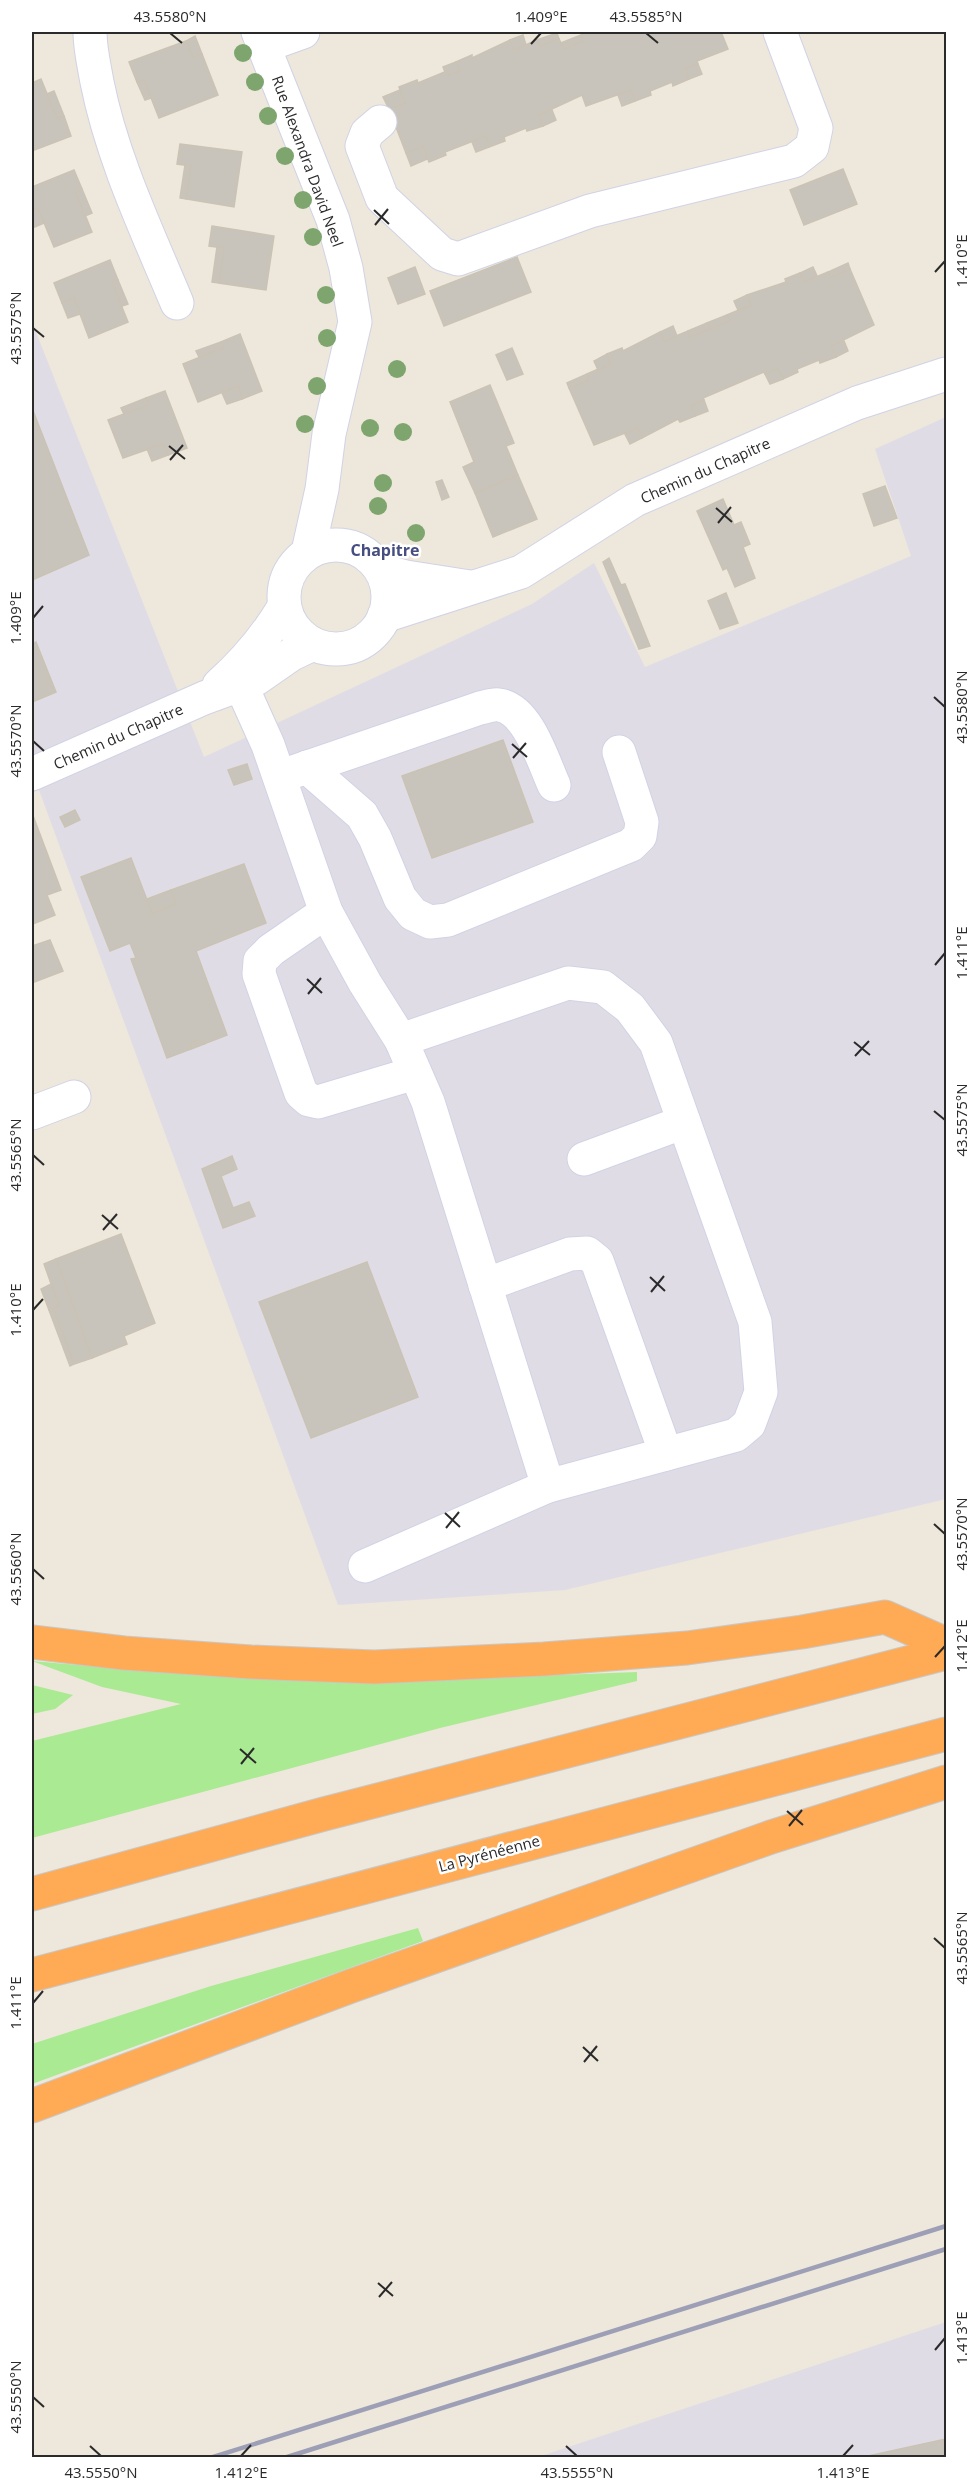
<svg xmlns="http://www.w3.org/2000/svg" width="978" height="2489" font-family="'Open Sans',sans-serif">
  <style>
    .industrial { fill: #e0dce6 }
    .green { fill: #aaea92 }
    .building { fill: #c9c4bb; stroke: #cac3b4; stroke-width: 1.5 }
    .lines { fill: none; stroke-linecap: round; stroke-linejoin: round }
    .minor-casing { stroke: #d0d3e5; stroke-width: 35 }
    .highway-casing { stroke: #c8c8c8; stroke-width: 35 }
    .minor { stroke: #fff; stroke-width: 33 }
    .highway { stroke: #fa5; stroke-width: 33 }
    .rail { stroke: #9d9fb7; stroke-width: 4.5 }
    .tree { fill: #7da56d }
    .ticks { fill: none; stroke: #2a2a2a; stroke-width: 2 }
    .labels { text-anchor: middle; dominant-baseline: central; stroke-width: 5; stroke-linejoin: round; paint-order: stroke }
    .street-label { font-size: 15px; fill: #2a2a2a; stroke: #fff }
    .neighbourhood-label { font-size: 16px; font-weight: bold; fill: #464d80; stroke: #fff }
    .neatline { fill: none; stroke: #2a2a2a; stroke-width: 2 }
    .ticks-label { font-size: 15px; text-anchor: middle; fill: #2a2a2a }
  </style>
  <rect width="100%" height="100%" fill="#eee7db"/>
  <g class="industrial">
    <polygon points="32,322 204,757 532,604 594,563 645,667 911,556 875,449 946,417 946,1499 565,1590 338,1605 39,790 32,793"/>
    <polygon points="946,2322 946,2457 538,2457"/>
  </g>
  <g class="green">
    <polygon points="32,1661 205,1676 385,1682 637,1672 637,1681 440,1728 32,1838 32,1741 181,1704 102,1687"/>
    <polygon points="32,1685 73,1695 55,1709 32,1714"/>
    <polygon points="418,1928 423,1941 32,2084 32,2044 211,1986"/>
  </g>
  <g class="building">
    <polygon points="590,32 721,32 728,49 697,61 698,64 685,69 689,79 673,86 672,82 650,91 651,95 635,101 631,90 586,106 582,95 539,115 543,126 527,131 526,128 504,137 505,141 489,147 486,136 445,152 446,155 429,162 423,147 406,153 389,109 405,103 399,87 417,80 418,83 447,71 449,75 460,71 456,62 472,55 472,58 510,40 514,50 537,40 540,46 559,39 564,49 583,41 581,35"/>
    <polygon points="557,33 559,39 540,46 537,40"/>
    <polygon points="523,35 526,45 514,50 510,40"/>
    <polygon points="581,35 583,41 564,49 561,43"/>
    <polygon points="195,36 202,54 193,57 186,41"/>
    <polygon points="186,41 193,57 202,54 218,95 159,118 144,80 137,82 129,62"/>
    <polygon points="456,62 460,71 449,75 447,71 445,72 443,67"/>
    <polygon points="698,64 702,74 689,79 685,69"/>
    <polygon points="41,79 57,118 64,116 71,136 32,151 32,83"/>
    <polygon points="144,80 151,98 145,100 137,82"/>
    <polygon points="400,90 405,103 389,109 383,97"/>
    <polygon points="631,90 635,101 622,106 618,95"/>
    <polygon points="54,91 64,116 57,118 47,94"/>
    <polygon points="552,110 556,120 543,126 539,115"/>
    <polygon points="486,136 489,147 476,152 472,142"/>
    <polygon points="180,144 242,152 234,207 186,199 191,166 177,164"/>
    <polygon points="423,147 427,159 411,166 406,153"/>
    <polygon points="185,165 191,166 186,199 180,198"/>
    <polygon points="843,169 857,204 804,225 790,190"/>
    <polygon points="74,170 82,189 76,192 92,232 54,247 38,208 32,210 32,187"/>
    <polygon points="82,189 92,213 85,216 76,192"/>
    <polygon points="38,208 44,223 32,228 32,210"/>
    <polygon points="212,226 274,236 266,290 219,283 224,248 209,246"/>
    <polygon points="217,247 224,248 219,283 212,282"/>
    <polygon points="517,257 531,292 444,326 430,291"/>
    <polygon points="110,260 118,280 112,282 128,322 89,338 74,298 62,303 54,283"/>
    <polygon points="848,263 850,269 831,278 828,272"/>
    <polygon points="415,267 425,294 398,304 388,278"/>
    <polygon points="813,267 817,276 804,282 800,273"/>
    <polygon points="850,269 874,325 831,346 836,357 820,363 819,360 797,369 798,372 783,379 778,369 765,374 764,372 703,398 704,400 691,406 695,416 680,422 678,419 642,438 638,428 594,445 569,388 589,380 587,374 610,364 607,354 622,348 623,351 660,332 664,341 688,331 690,337 730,321 727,315 751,305 747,295 786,282 785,279 800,273 804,282 828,272 831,278"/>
    <polygon points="118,280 128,304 122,306 112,282"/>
    <polygon points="747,295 751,305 738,310 734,301"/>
    <polygon points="74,298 80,314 68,318 62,303"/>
    <polygon points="727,315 730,321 710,329 707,323"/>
    <polygon points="707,323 710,329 690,337 688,331"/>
    <polygon points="673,326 677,336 664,341 660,332"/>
    <polygon points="240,334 262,391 242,399 238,386 198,402 183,364 223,348 221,342"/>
    <polygon points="844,341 848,351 836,357 831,346"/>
    <polygon points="221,342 223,348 199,357 196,351"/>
    <polygon points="512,348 523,374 507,380 496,355"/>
    <polygon points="607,354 610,364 598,370 594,361"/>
    <polygon points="778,369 783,379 770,384 765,374"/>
    <polygon points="587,374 589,380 569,388 567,383"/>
    <polygon points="490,385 514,443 506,446 518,475 475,493 463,467 474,462 450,402"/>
    <polygon points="238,386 242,399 227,404 222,393"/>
    <polygon points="165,391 187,448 168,455 163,444 123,458 108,420 148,405 146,398"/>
    <polygon points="146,398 148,405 124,414 121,408"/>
    <polygon points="704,400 708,411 695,416 691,406"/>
    <polygon points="32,408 89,555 32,580"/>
    <polygon points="638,428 642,438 630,444 625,434"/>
    <polygon points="163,444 168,455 152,461 147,449"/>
    <polygon points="518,475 537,519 493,537 475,493"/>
    <polygon points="442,480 449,497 442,500 436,482"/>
    <polygon points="885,486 897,518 874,526 863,494"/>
    <polygon points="723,499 734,525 741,522 750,544 743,547 755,578 735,587 727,568 723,570 697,511"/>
    <polygon points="609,558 621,585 625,584 650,646 639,649 603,562"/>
    <polygon points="726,593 738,623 720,629 708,601"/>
    <polygon points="36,642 56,692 32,702 32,644"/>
    <polygon points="503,740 533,822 432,858 402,776"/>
    <polygon points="247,764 252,779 234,785 228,770"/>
    <polygon points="75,810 80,820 65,827 60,817"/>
    <polygon points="32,813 61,890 47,895 55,915 33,924 32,918"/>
    <polygon points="131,858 152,913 176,904 171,890 244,864 266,923 196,951 227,1035 204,1044 198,1040 192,1042 191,1049 167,1058 131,959 136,958 130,943 110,951 81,877"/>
    <polygon points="171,890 176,904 152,913 147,899"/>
    <polygon points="50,940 63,971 32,983 32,946"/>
    <polygon points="198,1040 204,1044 191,1049 192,1042"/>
    <polygon points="232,1156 237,1169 221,1176 233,1208 249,1202 255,1216 223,1228 202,1169"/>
    <polygon points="121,1234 155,1323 124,1336 127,1344 92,1358 56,1259"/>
    <polygon points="56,1259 92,1358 74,1364 53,1308 59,1306 44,1264"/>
    <polygon points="367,1262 418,1397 311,1438 259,1302"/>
    <polygon points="51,1284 59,1306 49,1310 41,1289"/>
    <polygon points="53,1308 74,1364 70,1366 49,1310"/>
    <polygon points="946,2439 946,2458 859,2458"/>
  </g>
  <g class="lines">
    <defs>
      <g id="minor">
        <path d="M90,32c0,17 4,33 7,50 15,76 50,149 80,221"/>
        <polyline points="258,32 333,220 346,268 355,322 329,434 322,489 308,552"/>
        <polyline points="264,46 303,32"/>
        <polyline points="380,122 367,133 362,146 382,198 442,254 458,259 590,211 794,161 812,147 816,128 780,32"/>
        <circle cx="336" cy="597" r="52"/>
        <polyline points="382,571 406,577 470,587"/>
        <polyline points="384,616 521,572 635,500 857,403 946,374"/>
        <path d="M219,685c26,-23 47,-48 65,-78"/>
        <polyline points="241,685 268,745 326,912 365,983 401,1040 428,1102 548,1486 365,1566"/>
        <polyline points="307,767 362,815 375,838 400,898 413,914 430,922 448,920 631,845 640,836 642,822 619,752"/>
        <path d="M290,773l190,-65c5,-1 13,-4 19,-3 29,4 44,56 55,80"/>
        <polyline points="32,774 204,698 256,679 292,654 313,644"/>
        <polyline points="326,912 271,950 260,961 259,974 301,1093 309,1100 318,1102 415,1073"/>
        <polyline points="401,1040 568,983 603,987 630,1008 656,1043 755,1322 761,1392 749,1424 736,1435 548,1486"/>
        <polyline points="32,1113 74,1097"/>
        <polyline points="584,1159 684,1122"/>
        <polyline points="485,1285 570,1254 587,1253 597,1261 666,1454"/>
      </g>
      <g id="highway">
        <polyline points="32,1642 124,1653 251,1662 374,1667 544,1659 687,1648 802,1632 885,1617 946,1644"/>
        <polyline points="32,1894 324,1814 946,1653"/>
        <polyline points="32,1975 946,1734"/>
        <polyline points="32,2106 351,1986 771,1837 946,1782"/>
      </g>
    </defs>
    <use href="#minor" class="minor-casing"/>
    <use href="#highway" class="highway-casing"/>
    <use href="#minor" class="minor"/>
    <use href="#highway" class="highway"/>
    <g class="rail">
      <polyline points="210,2458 946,2226"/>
      <polyline points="284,2458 946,2249"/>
    </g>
  </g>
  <g class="tree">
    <circle cx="243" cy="53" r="9"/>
    <circle cx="255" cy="82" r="9"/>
    <circle cx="268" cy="116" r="9"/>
    <circle cx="285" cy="156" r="9"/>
    <circle cx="303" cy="200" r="9"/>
    <circle cx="313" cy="237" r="9"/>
    <circle cx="326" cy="295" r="9"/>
    <circle cx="327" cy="338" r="9"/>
    <circle cx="397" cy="369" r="9"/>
    <circle cx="317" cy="386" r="9"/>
    <circle cx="305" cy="424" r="9"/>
    <circle cx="370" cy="428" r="9"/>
    <circle cx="403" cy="432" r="9"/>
    <circle cx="383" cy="483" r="9"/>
    <circle cx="378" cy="506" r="9"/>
    <circle cx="416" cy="533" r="9"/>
  </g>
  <path class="ticks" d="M170,33l12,10M646,33l12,10M531,44l10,-11M374,210l15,14M375,225l13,-16M935,272l10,-11M33,328l11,9M169,446l16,13M170,460l13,-15M716,508l16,14M718,523l13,-16M33,618l10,-12M934,697l11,10M33,741l11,10M512,744l15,13M513,758l13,-15M935,965l10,-12M307,979l15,14M308,994l13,-16M854,1042l16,13M855,1056l14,-15M934,1111l11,9M33,1155l11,10M102,1215l16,14M103,1230l14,-16M650,1277l15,14M651,1292l13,-16M33,1310l10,-11M445,1513l15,14M934,1524l11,10M446,1528l13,-16M33,1569l11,10M935,1657l10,-11M240,1749l16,14M241,1764l13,-16M787,1811l16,14M789,1826l13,-16M934,1938l11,10M33,2003l10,-12M583,2047l15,14M584,2062l13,-16M378,2283l15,13M379,2297l13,-15M935,2350l10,-12M33,2397l11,10M90,2446l11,10M566,2446l11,10M241,2456l10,-11M843,2456l10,-11"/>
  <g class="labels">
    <g class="street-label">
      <text transform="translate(308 161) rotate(70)">Rue Alexandra David Neel</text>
      <text transform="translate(705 470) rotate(-24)">Chemin du Chapitre</text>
      <text transform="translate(118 736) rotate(-24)">Chemin du Chapitre</text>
      <text transform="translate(489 1853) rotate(-15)">La Pyrénéenne</text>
    </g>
    <g class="neighbourhood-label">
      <text x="385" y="550">Chapitre</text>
    </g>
  </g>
  <rect width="978" height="2489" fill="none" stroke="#ffffff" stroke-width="66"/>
  <rect x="33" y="33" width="912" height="2423" class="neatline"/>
  <g class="ticks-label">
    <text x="170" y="22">43.5580°N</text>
    <text x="541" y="22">1.409°E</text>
    <text x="646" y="22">43.5585°N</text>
    <text transform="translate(962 261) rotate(-90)" y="5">1.410°E</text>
    <text transform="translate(16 328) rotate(-90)" y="5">43.5575°N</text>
    <text transform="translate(16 618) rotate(-90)" y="5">1.409°E</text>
    <text transform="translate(962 707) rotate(-90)" y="5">43.5580°N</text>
    <text transform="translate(16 741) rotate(-90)" y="5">43.5570°N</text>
    <text transform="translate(962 953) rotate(-90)" y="5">1.411°E</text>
    <text transform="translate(962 1120) rotate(-90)" y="5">43.5575°N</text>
    <text transform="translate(16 1155) rotate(-90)" y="5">43.5565°N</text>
    <text transform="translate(16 1310) rotate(-90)" y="5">1.410°E</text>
    <text transform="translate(962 1534) rotate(-90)" y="5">43.5570°N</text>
    <text transform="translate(16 1569) rotate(-90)" y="5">43.5560°N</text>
    <text transform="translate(962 1646) rotate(-90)" y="5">1.412°E</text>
    <text transform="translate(962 1948) rotate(-90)" y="5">43.5565°N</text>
    <text transform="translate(16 2003) rotate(-90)" y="5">1.411°E</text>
    <text transform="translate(962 2338) rotate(-90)" y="5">1.413°E</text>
    <text transform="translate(16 2397) rotate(-90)" y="5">43.5550°N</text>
    <text x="101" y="2478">43.5550°N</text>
    <text x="241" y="2478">1.412°E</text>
    <text x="577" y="2478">43.5555°N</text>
    <text x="843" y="2478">1.413°E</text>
  </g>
</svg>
